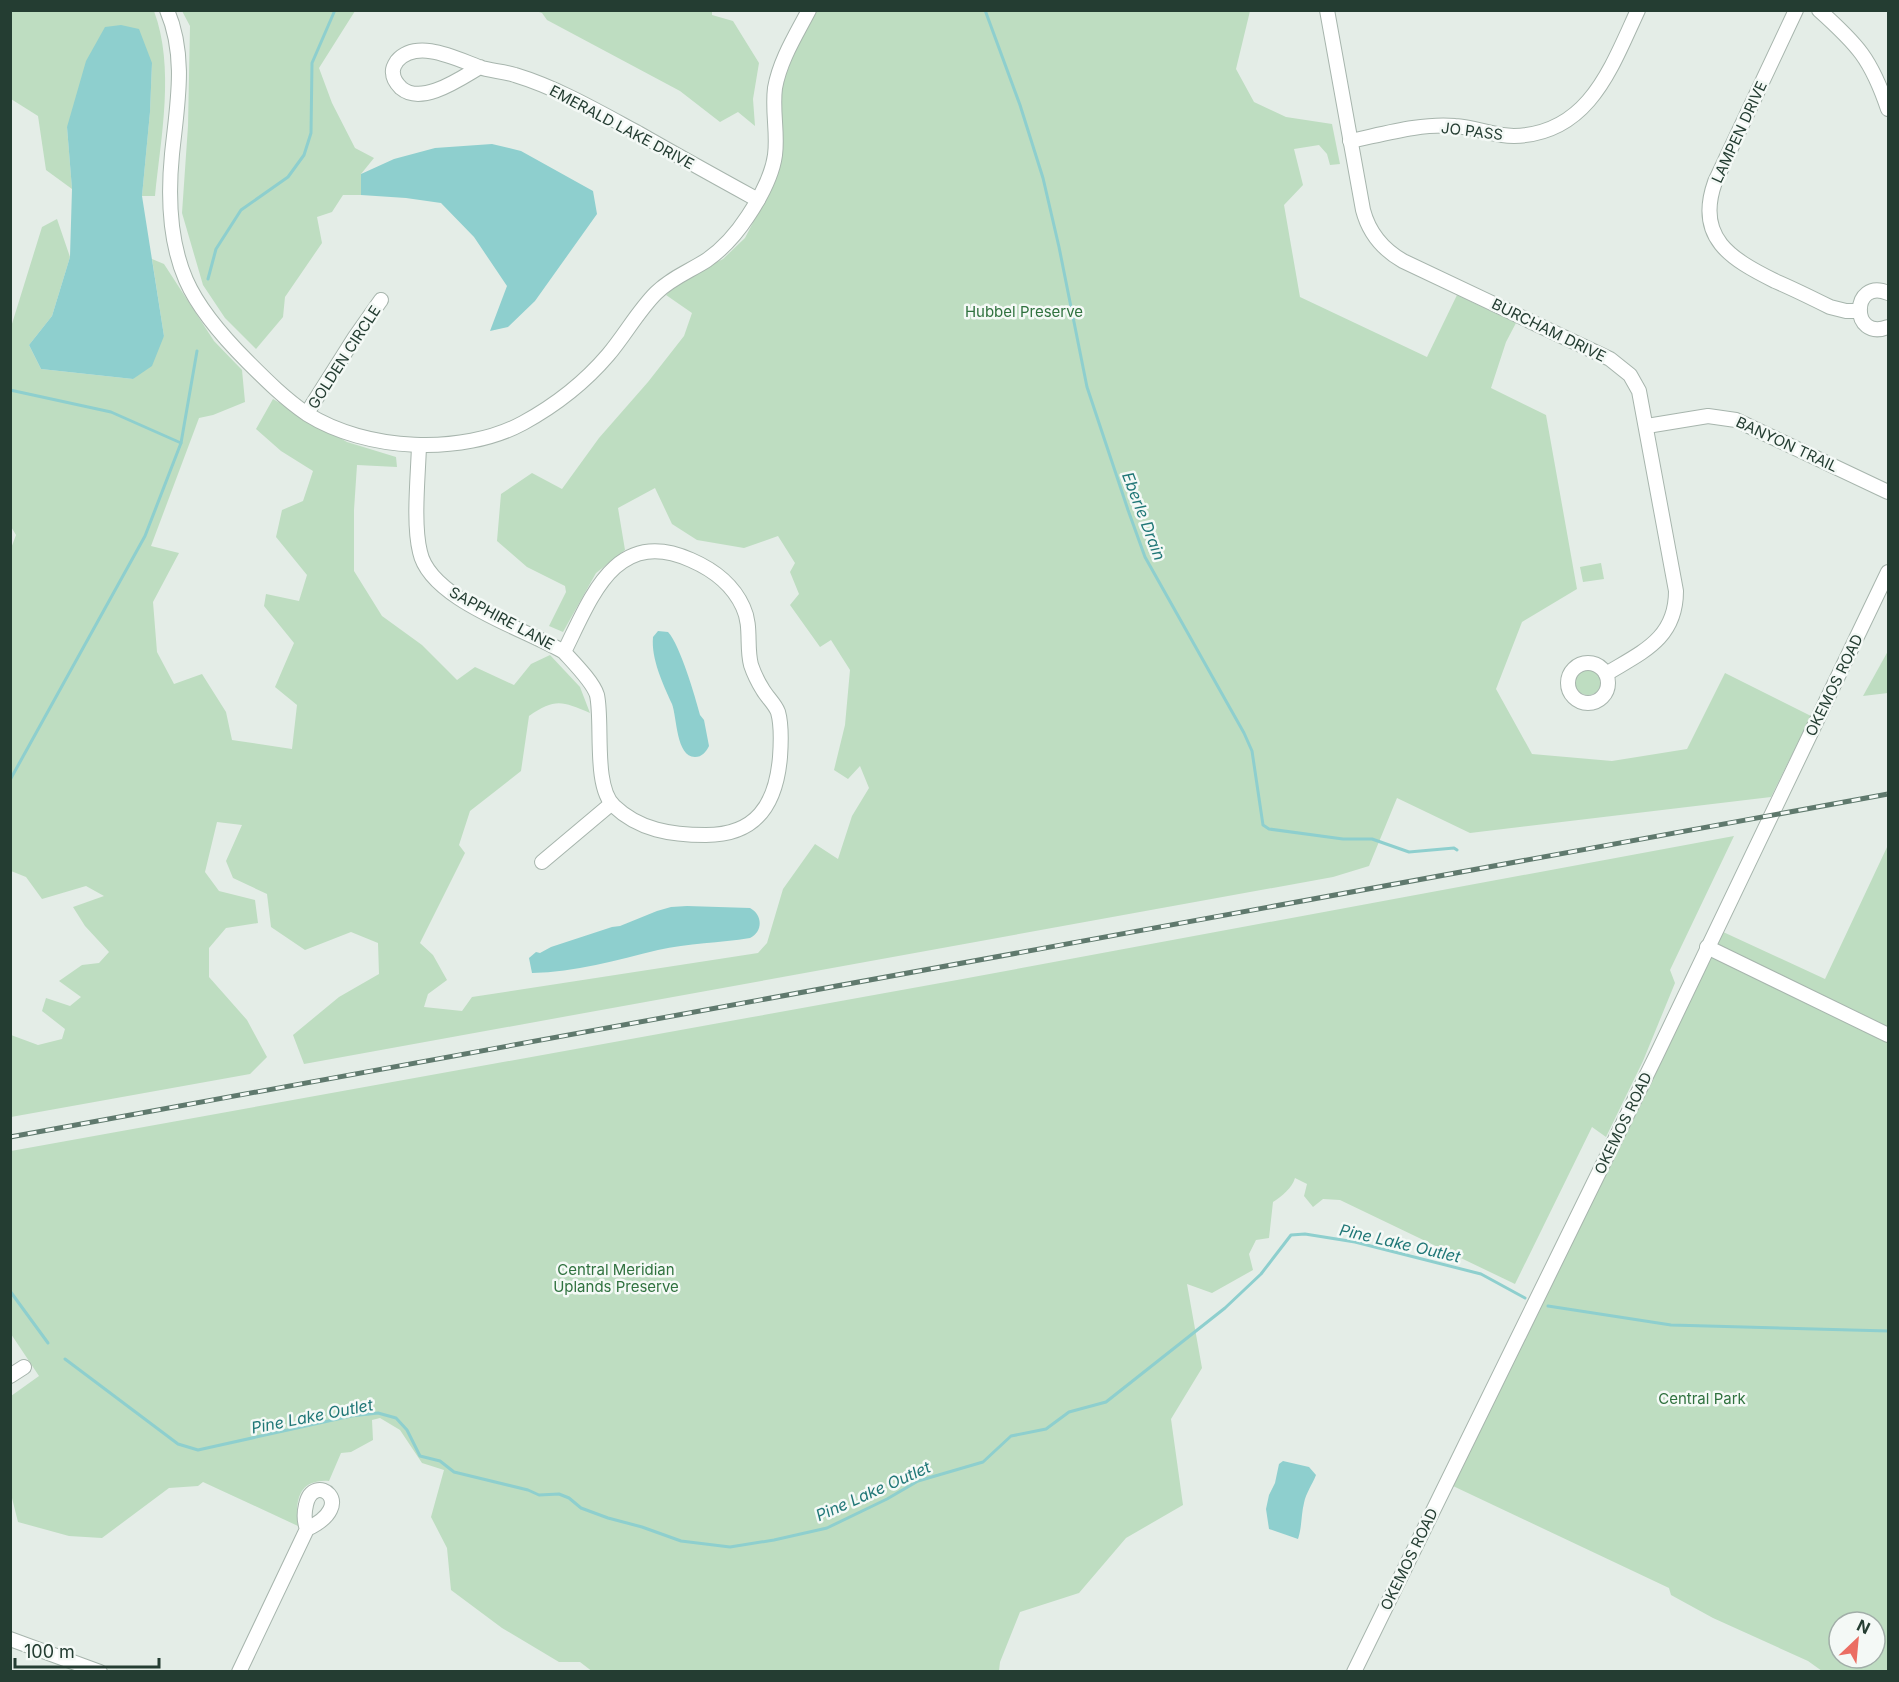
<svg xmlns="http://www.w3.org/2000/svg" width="1899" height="1682" font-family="Inter,sans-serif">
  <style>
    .green { fill: #beddc1; fill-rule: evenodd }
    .water { fill: #8ecfce }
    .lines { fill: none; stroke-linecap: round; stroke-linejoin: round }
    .stream { stroke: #8ecfce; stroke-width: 3 }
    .minor-casing { stroke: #a7b5ad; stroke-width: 16 }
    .minor { stroke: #fff; stroke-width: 14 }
    .rail-casing { stroke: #5f796d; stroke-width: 5 }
    .rail { stroke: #f4f9f6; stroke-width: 3; stroke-dasharray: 9; stroke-linecap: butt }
    .labels { text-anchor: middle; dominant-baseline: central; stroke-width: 5; stroke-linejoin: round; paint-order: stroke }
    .street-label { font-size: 15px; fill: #243d32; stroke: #f4f9f6 }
    .park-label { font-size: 15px; fill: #30723f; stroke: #f4f9f6 }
    .water-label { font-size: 16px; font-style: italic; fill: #207777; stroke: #f4f9f6 }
  </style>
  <rect width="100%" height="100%" fill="#e4ede7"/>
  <g class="green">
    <path d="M10,11h144c21,57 7,125 1,185h-13l8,-84 2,-49 -85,64 5,62 -26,-19 -8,-54 -27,-17z"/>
    <polygon points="182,11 355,11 319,68 332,103 355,148 374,158 361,174 361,195 343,195 332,212 317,217 322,243 285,297 283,317 256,349 225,318 203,285 182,213 188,126 190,26"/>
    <polygon points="536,11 712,11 712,15 733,21 759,63 753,99 755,126 738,112 720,122 680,91 547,20 542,13"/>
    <path d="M815,11h435l-14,58 18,33 32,15 46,7 8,40 -10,1 -3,-11 -8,-9 -25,4 9,36 -19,20 16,92 127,60 30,-62 59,28 -10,19 -15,46 55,27 31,174 -55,33 -26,67 36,65 80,7 75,-12 38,-76 86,43 -40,81 -301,36 -73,-35 -28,68 -36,11 -1029,187 -11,-29 46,-38 40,-23 -1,-31 -27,-11 -46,18 -34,-23 -4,-33 -34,-16 -7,-17 16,-36 -25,-3 -12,50 14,19 36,9 3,23 -32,5 -17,20v29l38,43 20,37 -17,17 -239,43v-82l27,10 24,-6 3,-10 -23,-18 4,-13 24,8 11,-9 -22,-16 23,-16 17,-2 10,-11 -24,-26 -12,-19 31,-11 -18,-10 -44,13 -16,-22 -15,-6 -1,-320 6,-16 -6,-10 1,-198 31,-100 15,-8 13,38 -18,59 -23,29 12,24 92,10 31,-43 -12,-77 12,5 50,77 28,29 3,32 -32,13 -14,3 -48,128 28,7 -26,49 4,50 17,32 28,-10 24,38 6,28 60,9 5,-44 -22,-18 19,-44 -30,-37 2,-12 33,7 8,-26 -31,-38 6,-27 21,-9 10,-30 -32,-20 -25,-22 17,-30 74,43 49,15 1,10 -40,-2 -3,45v61l28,45 40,29 35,35 18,-13 39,18 17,-21 19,-9 30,32 10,26c-28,-12 -35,-15 -61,3l-8,55 -51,40 -11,34 6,8 -45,90 13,12 14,25 -19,14 -4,13 38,4 10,-14 286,-44 9,-10 16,-54 32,-45 23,15 14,-43 17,-28 -9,-22 -12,13 -14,-9 11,-45 5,-55 -19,-30 -11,7 -30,-42 9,-11 -9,-22 5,-9 -17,-27 -34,12 -47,-8 -25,-16 -17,-36 -37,20 7,42 -29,23 -33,59 -14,-6 17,-34 -1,-6 -38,-19 -30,-26 4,-47 31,-21 30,16 37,-51 49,-56 36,-46 8,-23 -26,-18 16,-15 41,-21 22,-21 18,-35 18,-56 1,-61 14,-39z"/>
    <polygon points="1601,563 1604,579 1583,582 1580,567"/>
    <polygon points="1888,651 1888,693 1863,696"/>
    <circle cx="1588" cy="682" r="13"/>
    <path d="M1734,836l-64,134 5,13 -32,78 -37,76 -14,-10 -77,157 -175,-84 -17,-1 -10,8 -9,-11 3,-12 -12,-6c-3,10 -13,18 -22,24l-4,36 -13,2 -7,14 4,16 -41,23 -25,-9 15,84 -31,51 12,86 -57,33 -47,55 -59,19 -20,50 -1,9 -406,1 -13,-10h-21l-57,-34 -51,-38 -4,-42 -16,-31 13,-47 -22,-7 -22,-33 -20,-12 -8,2 1,20 -22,12 -10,1 -12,28c-31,-2 -34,20 -31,45l-95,-44 -5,4 -29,2 -67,50 -33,-2 -51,-14 -7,-28v-98l28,-20 -28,-42v-183l946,-171z"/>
    <path d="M1888,845v826h-66l-14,-10 -95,-43 -42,-23 -2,-7 -216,-102 268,-555 104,48zM1839,1622h36v36h-36z"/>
  </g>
  <g class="water">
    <polygon points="121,25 139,29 152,63 150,112 142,196 164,336 152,366 133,379 41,369 29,345 52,316 70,257 72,189 67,127 86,61 105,27"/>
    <polygon points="492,144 521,151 593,191 597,214 535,301 508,327 490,331 507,286 474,237 441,203 406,198 361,195 361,174 394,159 435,148"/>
    <path d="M658,631l10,1c12,13 27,64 32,83l4,5 5,26c-3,6 -7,11 -14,11 -19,0 -18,-40 -23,-53 -9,-20 -21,-45 -19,-67z"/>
    <path d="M687,906l63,2c13,7 13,24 0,30 -30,5 -62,5 -92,12 -41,10 -83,22 -126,23l-3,-15 7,-6 4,1 11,-6 61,-20 8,-1 37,-15 14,-4z"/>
    <path d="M1283,1461l26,6 7,8c-4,10 -10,18 -12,28 -3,12 -2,24 -6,36l-29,-10 -3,-20 3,-14 6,-12 4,-19z"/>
  </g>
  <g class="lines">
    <g class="stream">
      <polyline points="985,10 1020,105 1043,178 1059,247 1087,387 1128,510 1145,557 1244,733 1252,751 1263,825 1269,829 1343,839 1372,839 1409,852 1454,848 1457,850"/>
      <polyline points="208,279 216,249 241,210 288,177 304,155 311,133 312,63 335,10"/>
      <polyline points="10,390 111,412 181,443"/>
      <polyline points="10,780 145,536 181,443 197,351"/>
      <polyline points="10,1291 48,1343"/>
      <polyline points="1548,1306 1671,1325 1888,1331"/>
      <polyline points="65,1359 178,1444 198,1450 351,1416 378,1413 396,1418 407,1430 420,1456 440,1461 454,1472 528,1490 539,1495 559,1494 569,1498 581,1508 608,1518 642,1527 681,1541 730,1547 774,1540 827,1528 887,1499 918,1481 983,1462 1011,1436 1046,1429 1069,1412 1106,1402 1225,1308 1261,1274 1291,1235 1305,1234 1355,1242 1481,1274 1525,1298"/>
    </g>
    <defs>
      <g id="minor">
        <path d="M167,10c20,47 10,95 5,144 -4,41 -3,87 14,126 13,30 38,58 62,82 18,18 37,37 59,52 59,37 155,42 216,9 31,-17 62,-41 85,-68 17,-20 30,-44 48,-62 15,-15 34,-22 51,-33 17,-12 30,-27 41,-44 12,-18 24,-39 27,-61 3,-22 -3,-44 0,-67 5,-28 21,-53 34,-78"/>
        <path d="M1327,10l36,200c6,23 19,39 40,51l207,98 20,16 9,16 37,200c0,48 -34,61 -70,83"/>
        <path d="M1796,10l-81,172c-20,56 16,77 60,99 19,8 37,17 55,26l16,4h13"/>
        <path d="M1819,10c39,35 52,49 69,99"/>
        <path d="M480,67c-19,11 -58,39 -79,21 -4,-4 -8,-9 -8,-15 -1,-5 2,-9 4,-12 20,-23 60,-2 82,6 11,4 24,4 36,8 43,13 84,37 123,58 40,23 80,45 120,67"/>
        <path d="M1350,141c34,-7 71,-18 105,-15 20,1 38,10 59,10 75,-2 97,-68 124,-126"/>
        <path d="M1888,293c-37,-16 -38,49 0,34"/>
        <polyline points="307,413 355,337 381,300"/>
        <polyline points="1647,426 1708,416 1736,420 1888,492"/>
        <path d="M419,446c-1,31 -6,78 1,106 10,48 106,77 144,100 27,-54 51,-126 127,-92 23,10 42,25 52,47 9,19 3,39 8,58 3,9 7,17 12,25 4,7 12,14 15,22 4,14 3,31 2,45 -4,48 -24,78 -74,78 -35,0 -67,-5 -92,-29 -21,-19 -11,-84 -17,-111 -4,-13 -23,-32 -33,-43"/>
        <circle cx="1588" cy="683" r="20"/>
        <polyline points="542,862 611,804"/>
        <polyline points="1707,947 1888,1035"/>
        <polyline points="10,1376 24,1367"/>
        <polyline points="10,1639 100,1672"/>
        <path d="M239,1672l68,-143c53,-25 6,-59 -1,-24 -2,8 -2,16 1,24"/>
        <polyline points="1354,1672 1656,1056 1888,572"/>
      </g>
    </defs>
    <use href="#minor" class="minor-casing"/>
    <use href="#minor" class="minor"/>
    <defs>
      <polyline id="rail" points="10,1137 1888,794"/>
    </defs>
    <use href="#rail" class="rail-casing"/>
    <use href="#rail" class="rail"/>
  </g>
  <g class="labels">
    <g class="street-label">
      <text transform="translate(622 127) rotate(28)">EMERALD LAKE DRIVE</text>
      <text transform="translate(1472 131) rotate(7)">JO PASS</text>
      <text transform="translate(1739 132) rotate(-65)">LAMPEN DRIVE</text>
      <text transform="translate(1549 330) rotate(26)">BURCHAM DRIVE</text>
      <text transform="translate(344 357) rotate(-57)">GOLDEN CIRCLE</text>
      <text transform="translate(1787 444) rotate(25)">BANYON TRAIL</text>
      <text transform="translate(502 618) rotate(28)">SAPPHIRE LANE</text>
      <text transform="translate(1834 685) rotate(-64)">OKEMOS ROAD</text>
      <text transform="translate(1623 1123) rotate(-64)">OKEMOS ROAD</text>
      <text transform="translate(1409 1559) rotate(-64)">OKEMOS ROAD</text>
    </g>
    <g class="park-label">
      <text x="1024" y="311">Hubbel Preserve</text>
      <text x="616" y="1269">Central Meridian<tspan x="616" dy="17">Uplands Preserve</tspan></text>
      <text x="1702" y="1398">Central Park</text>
    </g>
    <g class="water-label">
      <text transform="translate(1144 516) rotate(69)">Eberle Drain</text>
      <text transform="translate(1400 1243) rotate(13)">Pine Lake Outlet</text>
      <text transform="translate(312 1416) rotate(-11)">Pine Lake Outlet</text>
      <text transform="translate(873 1491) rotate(-24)">Pine Lake Outlet</text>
    </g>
  </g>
  <rect width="1899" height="1682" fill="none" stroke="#243d32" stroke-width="24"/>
  <g transform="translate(1857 1640) rotate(26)"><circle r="28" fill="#f4f9f6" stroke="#a1aea8" stroke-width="1.5"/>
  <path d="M0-4.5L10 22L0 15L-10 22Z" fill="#eb6e63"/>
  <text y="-9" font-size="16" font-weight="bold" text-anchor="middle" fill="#243d32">N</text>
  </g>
  <path d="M15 1658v9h144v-9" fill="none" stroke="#243d32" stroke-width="3"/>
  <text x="24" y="1658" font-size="18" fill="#243d32" stroke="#f4f9f6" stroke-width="4.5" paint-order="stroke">100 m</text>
</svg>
